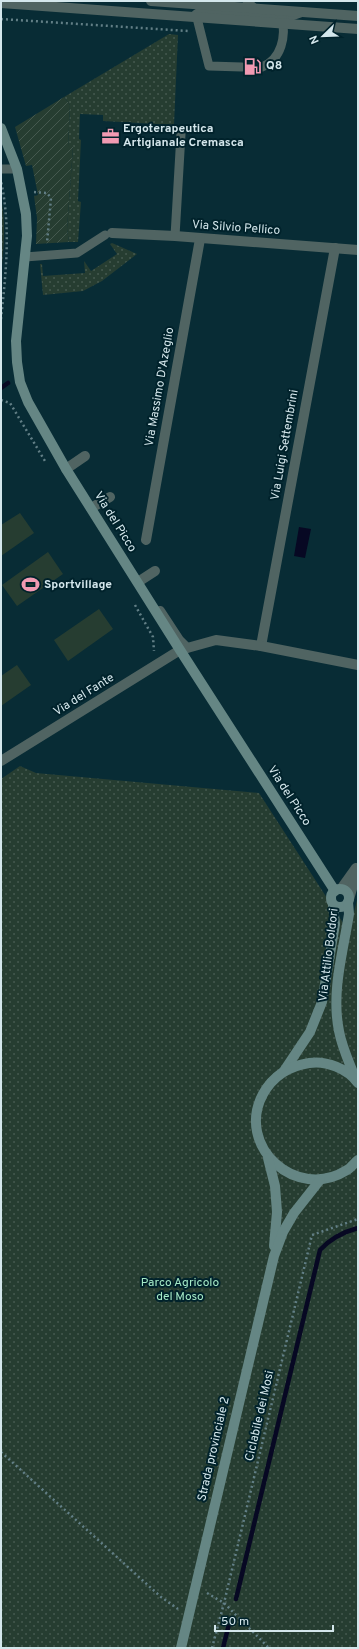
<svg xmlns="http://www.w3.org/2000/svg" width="359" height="1649" font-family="Overpass,sans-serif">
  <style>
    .grass { fill: url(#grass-dots) }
    .garden { fill: url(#garden-furrows) }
    .pitch { fill: #263d31 }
    .water { fill: #070823 }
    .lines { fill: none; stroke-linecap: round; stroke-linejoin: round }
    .stream { stroke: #070823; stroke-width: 4.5 }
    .path { stroke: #627f86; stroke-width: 2.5; stroke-dasharray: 2 3; stroke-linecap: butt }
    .service { stroke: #506462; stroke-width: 9 }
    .pedestrian { stroke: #506462; stroke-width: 10 }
    .minor { stroke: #506462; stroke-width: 10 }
    .tertiary { stroke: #506462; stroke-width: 10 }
    .secondary { stroke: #658684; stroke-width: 10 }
    .labels { text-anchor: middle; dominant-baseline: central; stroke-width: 4; stroke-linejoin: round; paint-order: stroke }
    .poi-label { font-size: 12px; font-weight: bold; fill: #d4e7ec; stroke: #00222b; text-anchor: start }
    .street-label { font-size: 12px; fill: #d4e7ec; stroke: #00222b }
    .park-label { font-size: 12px; fill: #a5eac7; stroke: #00222b }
  </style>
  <defs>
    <pattern id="grass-dots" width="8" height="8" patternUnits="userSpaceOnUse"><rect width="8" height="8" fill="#263d31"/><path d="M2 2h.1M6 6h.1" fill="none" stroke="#45594f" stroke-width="1.8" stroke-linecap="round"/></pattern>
    <pattern id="garden-furrows" width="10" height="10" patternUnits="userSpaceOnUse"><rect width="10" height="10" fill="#263d31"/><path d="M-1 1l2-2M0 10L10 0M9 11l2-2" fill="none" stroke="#45594f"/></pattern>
  </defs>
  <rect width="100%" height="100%" fill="#082c35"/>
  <g class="grass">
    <polygon points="169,34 178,35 174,125 103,121 103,115 80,114 79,139 81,140 78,201 81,202 78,242 69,242 67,229 73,147 68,147 70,105 64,97"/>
    <path d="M1,198c5,26 3,50 0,76z"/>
    <polygon points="112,243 137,254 102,281 83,291 43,295 40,264 42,264 43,276 85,273 84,261 91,271 117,254 110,244"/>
    <polygon points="20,766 36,773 259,793 349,932 358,896 358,1648 1,1648 1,779"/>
  </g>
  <polygon class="garden" points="64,97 70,105 68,147 73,147 67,229 69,242 36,244 37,218 34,196 38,195 32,165 26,166 15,127"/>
  <g class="pitch">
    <polygon points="20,513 34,533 1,556 1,525"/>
    <polygon points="48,552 63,574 17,606 2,585"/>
    <polygon points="99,609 113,629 68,661 54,640"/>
    <polygon points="17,665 31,685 1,706 1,676"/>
  </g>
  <polygon class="water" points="299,527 311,529 305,558 294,556"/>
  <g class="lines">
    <g class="stream">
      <polyline points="1,388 8,383"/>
      <path d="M236,1599l84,-349c11,-12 23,-18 38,-22"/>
      <polyline points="223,1648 229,1624"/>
    </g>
    <g class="path">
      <polyline points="1,19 188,31"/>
      <polyline points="34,192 47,193 51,198 47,243"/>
      <path d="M1,319c5,-46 10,-92 0,-138"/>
      <polyline points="1,400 10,403 45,461"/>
      <polyline points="135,605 153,637 154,651"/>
      <polyline points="1,1452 161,1597 178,1609"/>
      <polyline points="207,1593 224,1603 269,1648"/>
      <polyline points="212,1648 224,1603 312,1235 358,1219"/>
    </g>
    <g class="service">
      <polyline points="247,1 254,8"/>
      <polyline points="242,67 209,66 196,14 201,11 289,17 303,12"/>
      <path d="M262,67c20,-8 24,-31 20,-50"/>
      <polyline points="1,169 17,169"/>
      <polyline points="175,236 181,134"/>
      <polyline points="25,257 77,253 105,235"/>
    </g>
    <g class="pedestrian">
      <polyline points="91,508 110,497"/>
      <polyline points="138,582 155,571"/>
      <polyline points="160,611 179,640 187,648"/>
    </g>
    <g class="minor">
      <polyline points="112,233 175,236 358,250"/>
      <polyline points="66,469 85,456"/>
      <polyline points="146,540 200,239"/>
      <polyline points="261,646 335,248"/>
      <polyline points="1,761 180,650 216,640 261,646 358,665"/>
      <polyline points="341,889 356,868"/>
      <polyline points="349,899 358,868"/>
    </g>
    <g class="tertiary">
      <polyline points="151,1 358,16"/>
      <polyline points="1,3 358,29"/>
    </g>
    <g class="secondary">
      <polyline points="1,128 17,169 26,214 27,236 16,341 17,362 20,382 28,402 66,469 180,650 335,891"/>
      <circle cx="340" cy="898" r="9"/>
      <path d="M348,902l1,12c-6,38 -18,78 -10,117 3,17 11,33 17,49"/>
      <polyline points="284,1071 310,1032 322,1002 335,924 333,905"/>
      <path d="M358,1083c-10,-14 -32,-23 -49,-20 -20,3 -36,13 -46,31 -28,52 33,108 84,76 4,-2 7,-7 11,-10"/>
      <polyline points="268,1158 275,1186 277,1212 274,1246"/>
      <polyline points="181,1648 274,1256 283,1232 294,1213 320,1180"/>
    </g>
  </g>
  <defs>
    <symbol id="fuel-bare" viewBox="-9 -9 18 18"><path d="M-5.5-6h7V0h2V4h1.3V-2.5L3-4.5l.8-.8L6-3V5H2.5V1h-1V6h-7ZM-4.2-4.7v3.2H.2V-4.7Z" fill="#f19ab2" stroke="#00222b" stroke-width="2.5" paint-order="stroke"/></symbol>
    <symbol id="office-bare" viewBox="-9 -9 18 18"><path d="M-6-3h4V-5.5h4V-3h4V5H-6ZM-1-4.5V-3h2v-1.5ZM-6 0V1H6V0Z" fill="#f19ab2" stroke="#00222b" stroke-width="2.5" paint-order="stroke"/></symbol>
    <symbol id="stadium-bare" viewBox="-9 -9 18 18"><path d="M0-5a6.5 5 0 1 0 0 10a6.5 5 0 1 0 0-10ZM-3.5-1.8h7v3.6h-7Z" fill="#f19ab2" stroke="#00222b" stroke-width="2.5" paint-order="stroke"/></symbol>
  </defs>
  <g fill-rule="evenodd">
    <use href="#fuel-bare" x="240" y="54" width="25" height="25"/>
    <use href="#office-bare" x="98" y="124" width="25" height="25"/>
    <use href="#stadium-bare" x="18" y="572" width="25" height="25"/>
  </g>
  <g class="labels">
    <g class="poi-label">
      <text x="266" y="66">Q8</text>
      <text x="123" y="129">Ergoterapeutica<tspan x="123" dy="14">Artigianale Cremasca</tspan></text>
      <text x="44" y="585">Sportvillage</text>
    </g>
    <g class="street-label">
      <text transform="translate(236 228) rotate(4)">Via Silvio Pellico</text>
      <text transform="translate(160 387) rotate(-80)">Via Massimo D'Azeglio</text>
      <text transform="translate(285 445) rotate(-80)">Via Luigi Settembrini</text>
      <text transform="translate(115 522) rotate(58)">Via del Picco</text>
      <text transform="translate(84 695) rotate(-32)">Via del Fante</text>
      <text transform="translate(289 796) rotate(57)">Via del Picco</text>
      <text transform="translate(329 955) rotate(-83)">Via Attilio Boldori</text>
      <text transform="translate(260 1416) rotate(-77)">Ciclabile dei Mosi</text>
      <text transform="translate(214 1449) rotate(-77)">Strada provinciale 2</text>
    </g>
    <g class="park-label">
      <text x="180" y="1283">Parco Agricolo<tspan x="180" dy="14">del Moso</tspan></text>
    </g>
  </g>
  <rect width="359" height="1649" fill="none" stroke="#d4e7ec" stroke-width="4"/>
  <g transform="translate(323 36) rotate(247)" stroke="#00222b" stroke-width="3" paint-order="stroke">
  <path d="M0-3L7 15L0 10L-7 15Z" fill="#d4e7ec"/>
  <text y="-6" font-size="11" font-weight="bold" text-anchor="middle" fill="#d4e7ec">N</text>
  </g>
  <path d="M215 1625v6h118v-6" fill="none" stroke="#d4e7ec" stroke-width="2"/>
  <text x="221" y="1625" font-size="12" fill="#d4e7ec" stroke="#00222b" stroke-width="3" paint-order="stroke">50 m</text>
</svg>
